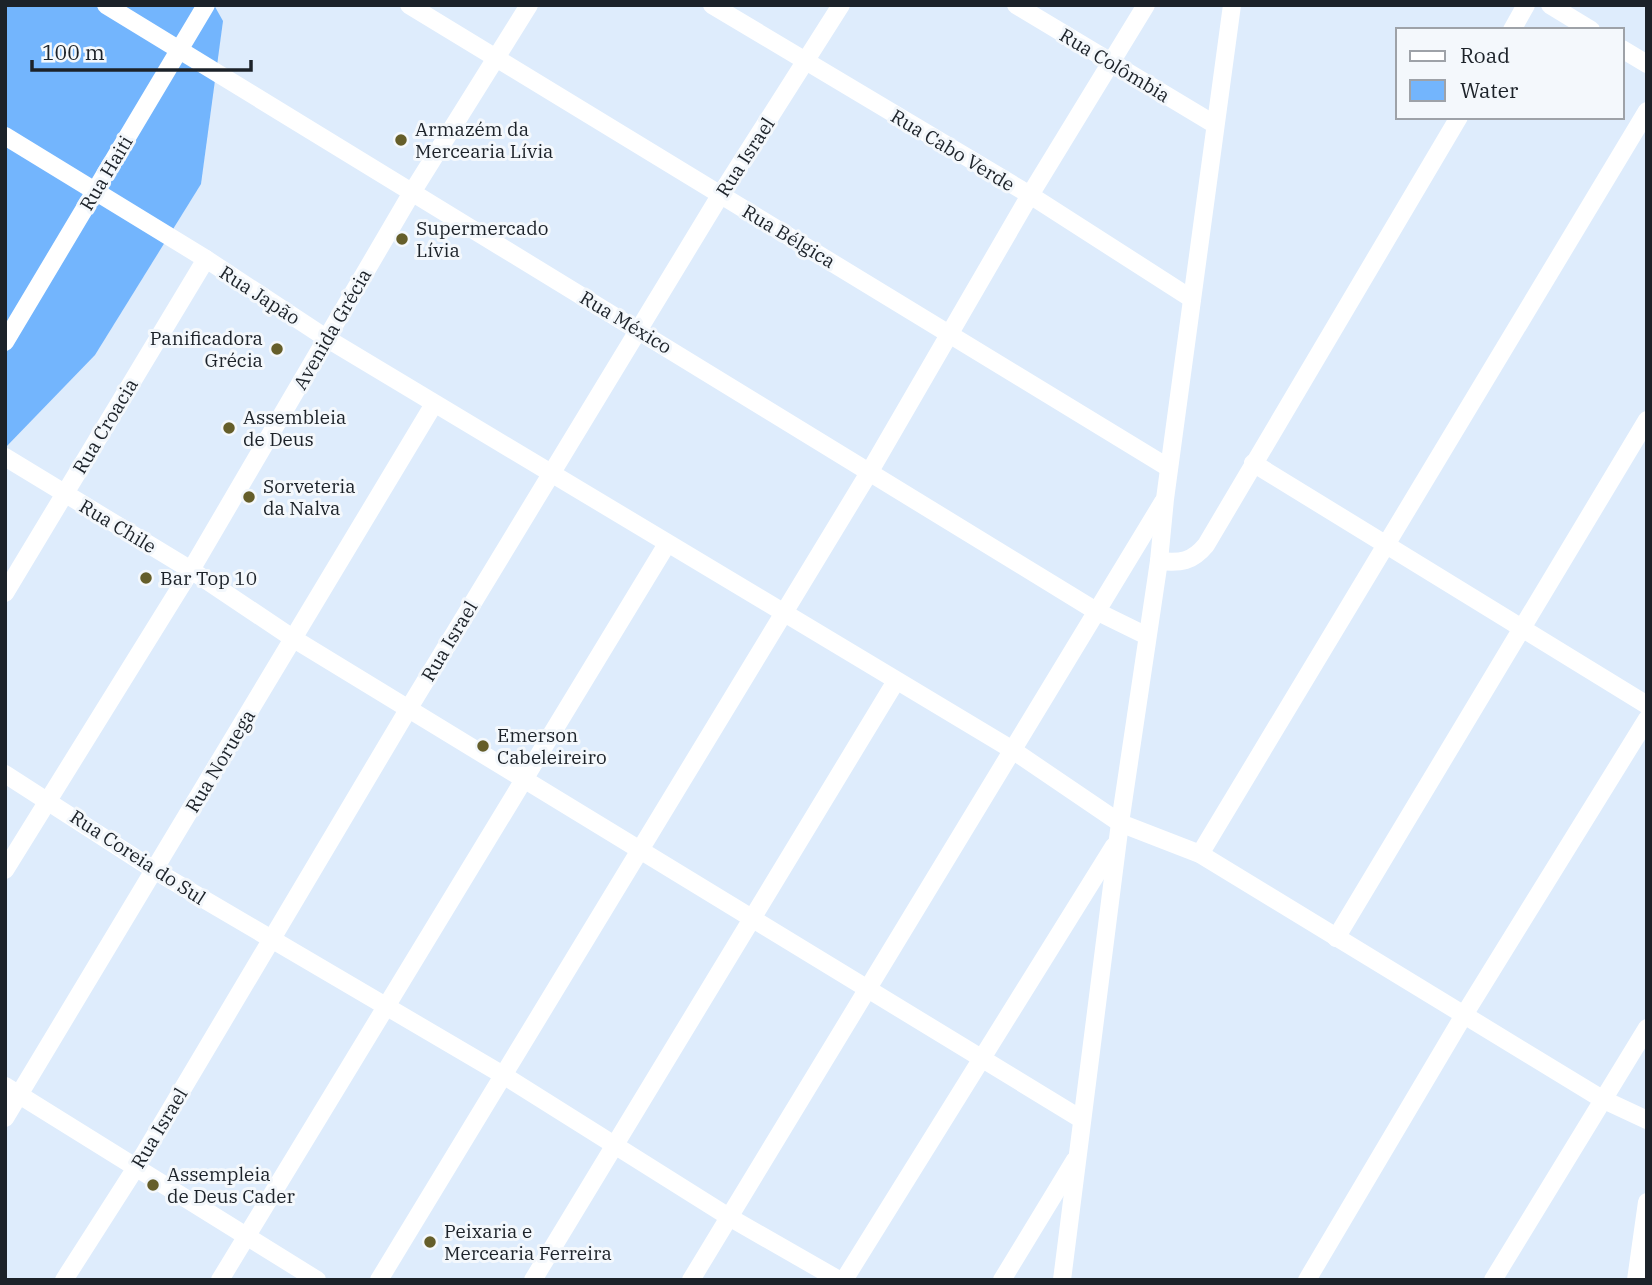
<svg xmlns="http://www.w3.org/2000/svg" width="1652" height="1285" font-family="'IBM Plex Serif',serif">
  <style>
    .water { fill: #73b5fd }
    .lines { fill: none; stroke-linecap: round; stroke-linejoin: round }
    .minor { stroke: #fff; stroke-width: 18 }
    .poi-dot { fill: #655e2a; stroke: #f4f8fc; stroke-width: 2.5 }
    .labels { text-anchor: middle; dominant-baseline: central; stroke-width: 6; stroke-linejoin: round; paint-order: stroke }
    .street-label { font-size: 19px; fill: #1c2229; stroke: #f4f8fc }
    .poi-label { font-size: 19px; fill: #1c2229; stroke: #f4f8fc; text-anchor: start }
  </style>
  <rect width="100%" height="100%" fill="#deecfc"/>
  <polygon class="water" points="5,5 214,5 223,21 201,184 95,355 5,448"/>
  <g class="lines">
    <g class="minor">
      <polyline points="106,5 1096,611 1147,636"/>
      <polyline points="409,5 1169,468"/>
      <polyline points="712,5 1030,195 1192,299"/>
      <polyline points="1016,5 1214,124"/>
      <polyline points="1550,5 1591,30"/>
      <polyline points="1512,30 1526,5"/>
      <polyline points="1622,49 1647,64"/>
      <polyline points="5,136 206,259 326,338 1011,749 1120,823 1200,854 1602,1099 1647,1120"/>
      <polyline points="5,342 206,5"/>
      <polyline points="5,457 191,570 294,639 1081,1119"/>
      <polyline points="1253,463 1647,705"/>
      <path d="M1159,561c22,2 33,1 47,-16l253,-428"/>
      <polyline points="5,593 206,259"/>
      <polyline points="5,774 154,870 503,1075 729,1217 839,1280"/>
      <polyline points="1200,854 1647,111"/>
      <polyline points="5,870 191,570 411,194 529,5"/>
      <polyline points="1336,938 1647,420"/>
      <polyline points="5,1086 317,1280"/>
      <polyline points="5,1118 434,404"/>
      <polyline points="64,1280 135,1169 409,708 721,194 841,5"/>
      <polyline points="220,1280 667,544"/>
      <polyline points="379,1280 870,471 1030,195 1146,5"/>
      <polyline points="533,1280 896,681"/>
      <polyline points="691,1280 1163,502"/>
      <polyline points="844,1280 1114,846"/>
      <polyline points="1002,1280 1075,1160"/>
      <polyline points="1062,1280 1120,823 1159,561 1165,499 1232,5"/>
      <polyline points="1307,1280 1464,1015 1647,719"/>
      <polyline points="1493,1280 1647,1028"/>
      <polyline points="1636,1280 1647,1202"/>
    </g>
  </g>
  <g class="poi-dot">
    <circle cx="401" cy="140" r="7"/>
    <circle cx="402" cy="239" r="7"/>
    <circle cx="277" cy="349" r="7"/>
    <circle cx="229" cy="428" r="7"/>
    <circle cx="249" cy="497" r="7"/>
    <circle cx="146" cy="578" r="7"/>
    <circle cx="483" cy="746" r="7"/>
    <circle cx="153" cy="1185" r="7"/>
    <circle cx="430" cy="1242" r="7"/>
  </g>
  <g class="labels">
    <g class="street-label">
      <text transform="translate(1115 65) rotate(31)">Rua Colômbia</text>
      <text transform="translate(953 150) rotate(31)">Rua Cabo Verde</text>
      <text transform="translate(745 157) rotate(-57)">Rua Israel</text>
      <text transform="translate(106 173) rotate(-59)">Rua Haiti</text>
      <text transform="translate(789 236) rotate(31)">Rua Bélgica</text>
      <text transform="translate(260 295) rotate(33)">Rua Japão</text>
      <text transform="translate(626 322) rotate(31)">Rua México</text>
      <text transform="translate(332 329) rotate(-60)">Avenida Grécia</text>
      <text transform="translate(105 426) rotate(-59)">Rua Croacia</text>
      <text transform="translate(118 526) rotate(31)">Rua Chile</text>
      <text transform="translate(449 641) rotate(-59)">Rua Israel</text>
      <text transform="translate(220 761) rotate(-59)">Rua Noruega</text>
      <text transform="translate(138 857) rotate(33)">Rua Coreia do Sul</text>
      <text transform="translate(159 1128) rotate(-59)">Rua Israel</text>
    </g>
    <g class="poi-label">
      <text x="415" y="129">Armazém da<tspan x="415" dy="22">Mercearia Lívia</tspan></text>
      <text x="416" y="228">Supermercado<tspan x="416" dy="22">Lívia</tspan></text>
      <text x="263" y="338" text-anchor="end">Panificadora<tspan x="263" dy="22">Grécia</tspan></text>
      <text x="243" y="417">Assembleia<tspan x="243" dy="22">de Deus</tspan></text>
      <text x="263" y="486">Sorveteria<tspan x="263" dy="22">da Nalva</tspan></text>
      <text x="160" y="578">Bar Top 10</text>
      <text x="497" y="735">Emerson<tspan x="497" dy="22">Cabeleireiro</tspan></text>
      <text x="167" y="1174">Assempleia<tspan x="167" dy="22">de Deus Cader</tspan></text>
      <text x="444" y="1231">Peixaria e<tspan x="444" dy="22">Mercearia Ferreira</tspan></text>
    </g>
  </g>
  <rect width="1652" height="1285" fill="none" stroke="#1c2229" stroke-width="14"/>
  <rect x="1396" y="28" width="228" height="91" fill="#f4f8fc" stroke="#9ea2a8" stroke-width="2"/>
  <rect x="1410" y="51" width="35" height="10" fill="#ffffff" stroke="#9ea2a8" stroke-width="2"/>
  <text x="1460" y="63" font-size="21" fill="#1c2229">Road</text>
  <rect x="1410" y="80" width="35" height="21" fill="#73b5fd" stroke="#9ea2a8" stroke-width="2"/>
  <text x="1460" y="98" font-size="21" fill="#1c2229">Water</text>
  <path d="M32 60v10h219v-10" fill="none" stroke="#1c2229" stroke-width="3.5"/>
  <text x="42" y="60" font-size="21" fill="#1c2229" stroke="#f4f8fc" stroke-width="5" paint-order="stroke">100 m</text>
</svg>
